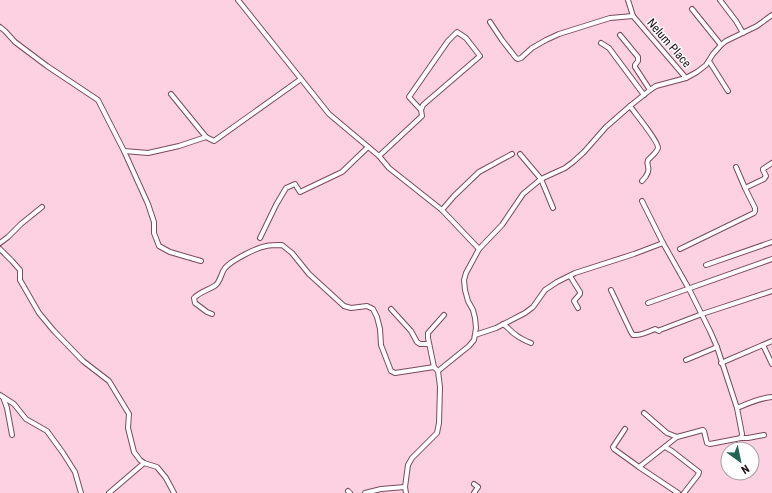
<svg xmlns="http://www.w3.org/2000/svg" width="772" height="493" font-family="'Roboto Condensed',sans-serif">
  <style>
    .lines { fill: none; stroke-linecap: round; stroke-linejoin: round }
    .minor-casing { stroke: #794b5e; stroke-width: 6 }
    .minor { stroke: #fff; stroke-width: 4 }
    .labels { text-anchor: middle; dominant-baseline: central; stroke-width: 3; stroke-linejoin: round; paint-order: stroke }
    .street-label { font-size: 12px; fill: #1c0a12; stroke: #fff }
  </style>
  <rect width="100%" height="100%" fill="#fdd1e1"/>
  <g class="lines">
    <defs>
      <g id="minor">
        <polyline points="238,0 329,114 379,156 389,168 442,210 479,249"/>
        <polyline points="628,0 633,16 686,78"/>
        <polyline points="720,0 736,21 743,33"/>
        <polyline points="692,9 721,45"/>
        <polyline points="490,22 502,40 516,58 518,59 521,58 532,48 546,40 559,34 610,18 633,16"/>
        <polyline points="0,27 5,31 15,42 47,66 98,100 124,151 148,153 179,146 206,137"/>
        <polyline points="620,35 638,57 638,61 635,65 635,67 650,90"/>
        <polyline points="601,43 609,48 644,95"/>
        <polyline points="709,61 728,91"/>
        <polyline points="171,94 206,137 214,141 301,79"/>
        <path d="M630,106c4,6 29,36 28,42 -1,4 -7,9 -10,12 -1,6 -1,0 0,6 2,6 -2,11 -6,15"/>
        <polyline points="124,151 148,204 154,222 154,233 159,246 170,252 201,261"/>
        <polyline points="520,154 541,179 553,208"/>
        <polyline points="379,156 422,116 421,110 423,105 480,56 466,38 457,32 448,41 409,97 421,110"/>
        <polyline points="736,167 745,188"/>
        <polyline points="642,201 663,243 689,289 710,331 717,347 737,408"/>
        <polyline points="442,210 454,196 479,172 512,154"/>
        <polyline points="260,238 276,205 286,188 295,184 300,192 342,172 368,147"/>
        <polyline points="0,243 8,237 21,224 42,207"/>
        <polyline points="0,249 12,261 20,270 20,280 39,313 54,331 83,361 109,381 129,414 128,428 134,452 140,460 144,463 157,467 166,478 174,493"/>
        <polyline points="680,249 754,213 755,211 755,208 745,188 764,179 766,176 763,170 763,169 772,163"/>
        <polyline points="706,265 772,242"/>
        <polyline points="570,276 580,292 580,294 574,301 578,308"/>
        <path d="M611,290l20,42 2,3c7,1 15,-3 22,-6l4,2 1,-1 42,-16 70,-23"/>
        <polyline points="648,303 772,259"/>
        <polyline points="391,309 411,331 417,342 420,344 429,344"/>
        <path d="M212,314l-5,-2 -12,-9 -1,-5c7,-7 15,-8 22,-13 5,-5 5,-12 9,-17 7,-8 31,-20 41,-22 5,-1 11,-1 16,-1l10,8 17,21 35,32 7,2 16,-2 6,3 4,8 3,12 1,16 10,26 4,2 39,-6 4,4"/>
        <path d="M503,324c5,3 8,8 13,11 5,4 10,6 15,8"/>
        <polyline points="475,335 496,328 525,313 533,307 545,290 557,282 575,273 634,254 663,243"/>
        <polyline points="763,345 772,364"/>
        <polyline points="686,360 717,347"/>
        <polyline points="721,363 772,341"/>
        <polyline points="434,367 428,338 428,333 444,315"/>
        <polyline points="0,395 14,404 26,419 47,431 63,453 75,472 81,493"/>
        <polyline points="3,397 7,408 12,435"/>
        <polyline points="644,413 667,433 677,437"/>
        <polyline points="625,429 613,447 614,449 639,467"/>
        <polyline points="741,438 748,438 764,435"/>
        <polyline points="665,447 672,451 699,472 698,475 684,493"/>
        <polyline points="474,484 478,487 474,493"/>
        <polyline points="348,491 350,493"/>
        <polyline points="109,493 144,463"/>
        <polyline points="365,493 381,489 405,487"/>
        <polyline points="406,493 405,487 408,465 412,458 437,433 439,423 440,387 438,371 469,346 474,340 476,328 475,318 473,310 468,301 465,290 464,280 466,273 479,249 502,225 523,194 541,179 565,168 573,162 584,152 606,127 630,106 650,90 656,86 686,78 697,72 706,65 713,54 721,45 726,41 757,26 772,15"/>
        <path d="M678,493l-39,-26 38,-30 26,-7 1,1 3,12 3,1 31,-6 1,-4 -5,-26c12,-5 22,-10 35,-11"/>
      </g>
    </defs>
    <use href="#minor" class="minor-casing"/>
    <use href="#minor" class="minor"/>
  </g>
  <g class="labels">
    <g class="street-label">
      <text transform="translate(669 43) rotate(49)">Nelum Place</text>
    </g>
  </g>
  <g transform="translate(740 461) rotate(147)"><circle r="19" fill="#ffffff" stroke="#a49da0"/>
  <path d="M0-3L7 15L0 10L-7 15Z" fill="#236555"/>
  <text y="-6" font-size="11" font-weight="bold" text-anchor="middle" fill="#1c0a12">N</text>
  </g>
</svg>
